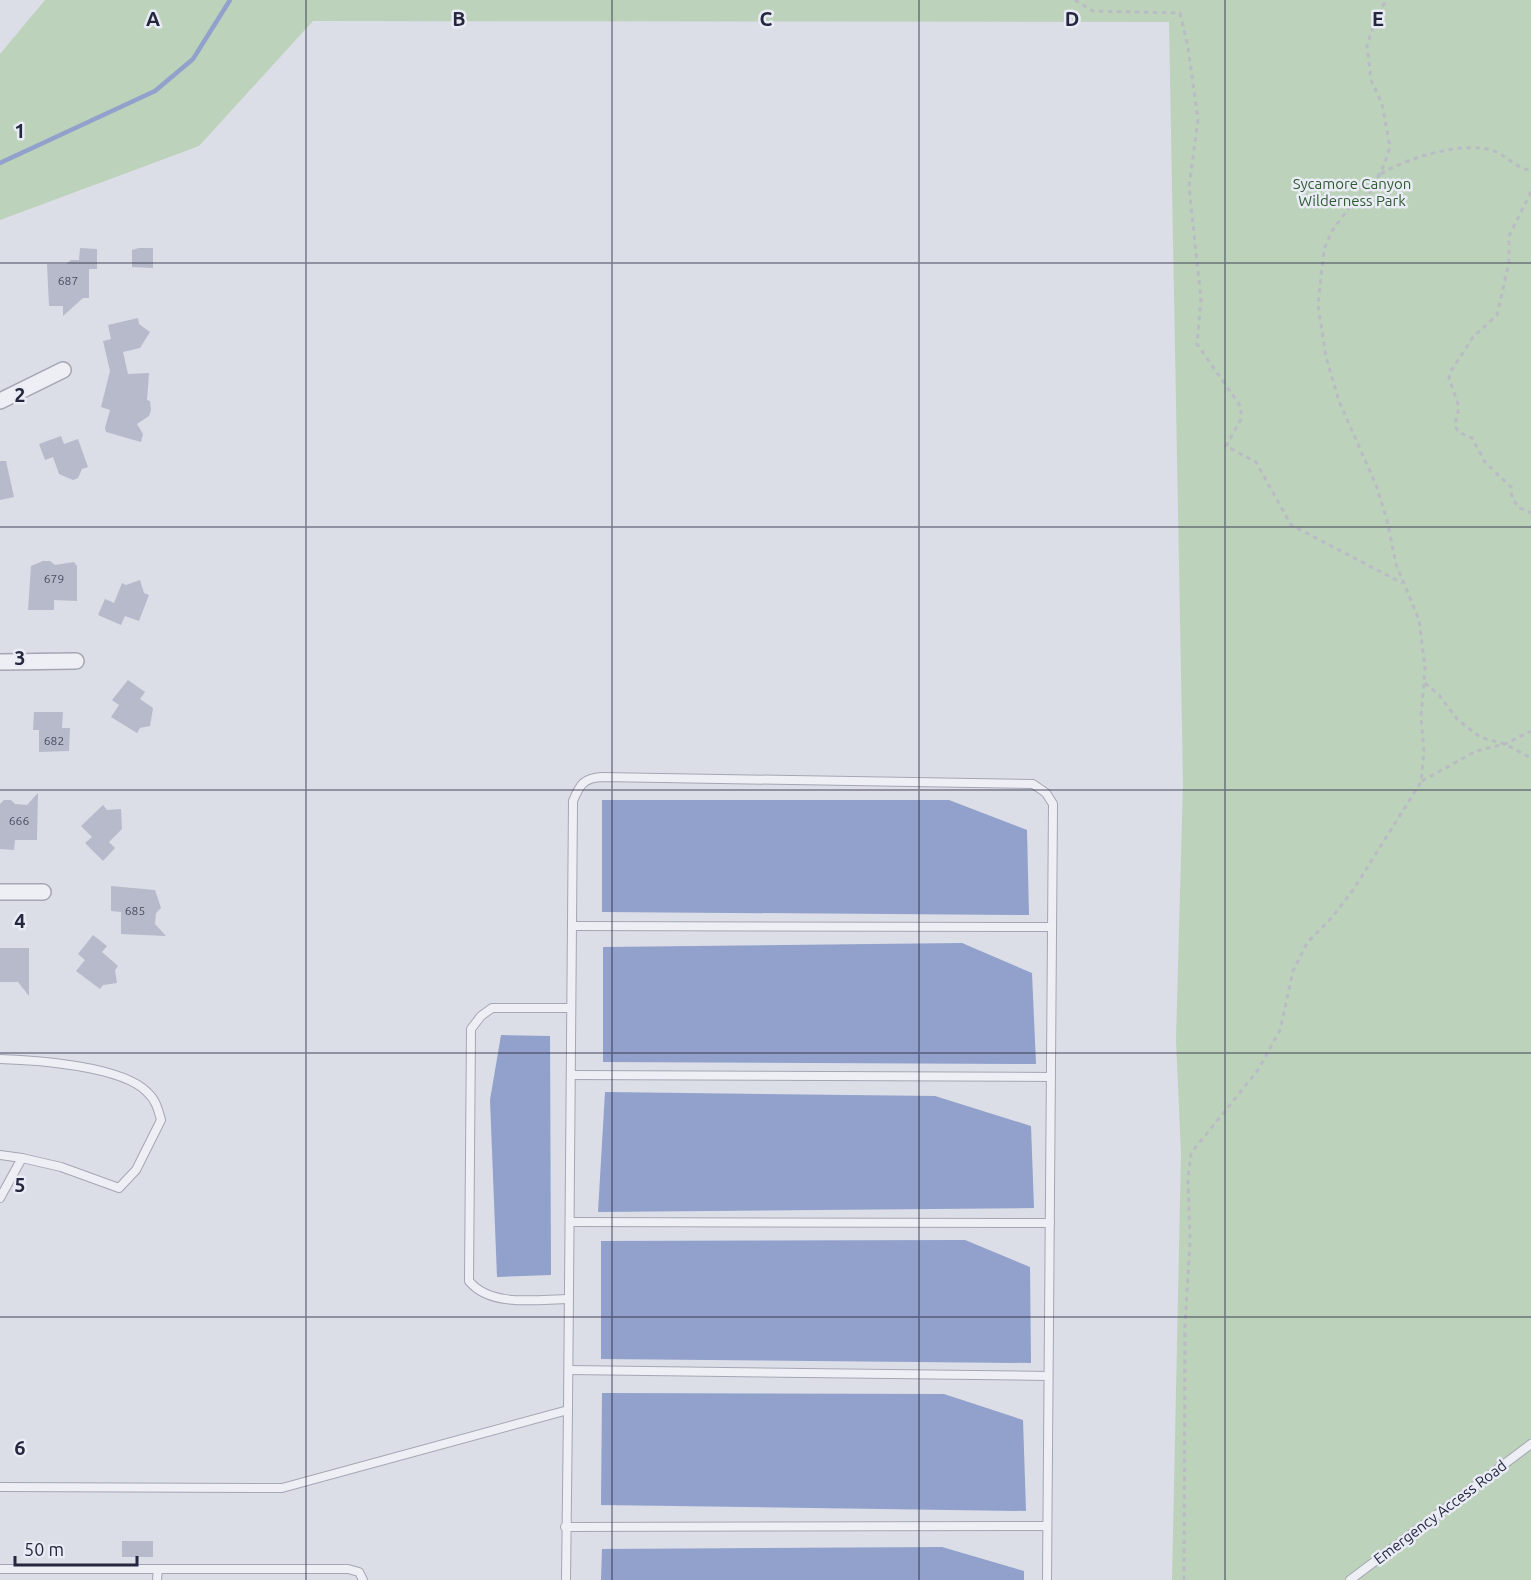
<svg xmlns="http://www.w3.org/2000/svg" width="1531" height="1580" font-family="Ubuntu,sans-serif">
  <style>
    .green { fill: #bcd2bb }
    .water { fill: #91a1cb }
    .lines { fill: none; stroke-linecap: round; stroke-linejoin: round }
    .stream { stroke: #91a1cb; stroke-width: 4.5 }
    .building { fill: #b7baca }
    .service-casing { stroke: #a4a6b4; stroke-width: 10 }
    .minor-casing { stroke: #a4a6b4; stroke-width: 18 }
    .path { stroke: #b9bbc5; stroke-width: 3; stroke-dasharray: 4.5 4.5; stroke-linecap: butt }
    .service { stroke: #eeeff5; stroke-width: 8 }
    .minor { stroke: #eeeff5; stroke-width: 15 }
    .grid { fill: none; stroke: #24273e; stroke-width: 1.5; stroke-opacity: 0.55 }
    .labels { text-anchor: middle; dominant-baseline: central; stroke-width: 5; stroke-linejoin: round; paint-order: stroke }
    .number-label { font-size: 12px; fill: #494c61 }
    .park-label { font-size: 15px; fill: #2f5b31; stroke: #eaecf5 }
    .street-label { font-size: 15px; fill: #24273e; stroke: #eaecf5 }
    .grid-label { font-size: 20px; text-anchor: middle; font-weight: bold; fill: #24273e; stroke: #eaecf5; stroke-width: 5; stroke-linejoin: round; paint-order: stroke }
  </style>
  <rect width="100%" height="100%" fill="#dbdde7"/>
  <polygon class="green" points="45,0 1531,0 1531,1580 1172,1580 1181,1154 1176,1040 1183,783 1169,22 313,21 199,146 0,220 0,54"/>
  <g class="water">
    <polygon points="602,800 949,800 1027,830 1029,915 602,912"/>
    <polygon points="962,943 1032,973 1036,1064 603,1062 603,947"/>
    <polygon points="501,1035 550,1036 551,1275 497,1277 490,1100"/>
    <polygon points="605,1092 935,1096 1031,1126 1034,1208 598,1212"/>
    <polygon points="965,1240 1030,1267 1031,1363 601,1359 601,1241"/>
    <polygon points="602,1393 944,1394 1023,1420 1026,1511 601,1505"/>
    <polygon points="942,1547 1024,1571 1024,1580 601,1580 602,1549"/>
  </g>
  <g class="lines">
    <polyline class="stream" points="0,163 155,91 193,59 230,0"/>
  </g>
  <g class="building">
    <polygon points="80,248 97,249 97,269 89,269 89,298 83,298 63,316 63,306 49,306 47,264 66,264 71,260 79,260"/>
    <polygon points="139,248 153,248 153,268 132,267 132,250"/>
    <polygon points="138,318 139,324 150,332 140,348 123,352 128,374 149,373 147,400 150,401 151,410 149,416 137,424 143,434 141,442 106,432 105,428 110,410 101,407 110,371 103,341 111,339 108,325"/>
    <polygon points="61,436 64,444 78,439 88,467 82,469 78,478 73,480 59,474 53,457 45,460 39,444"/>
    <polygon points="0,461 6,461 14,497 0,500"/>
    <polygon points="43,561 50,561 55,565 74,562 77,566 77,601 54,600 54,610 28,610 31,566"/>
    <polygon points="140,580 144,593 149,595 139,621 125,616 121,625 98,615 105,599 114,603 122,583 126,585"/>
    <polygon points="128,680 145,692 140,699 153,708 150,726 140,728 137,733 111,717 119,705 112,700"/>
    <polygon points="34,712 63,712 62,728 70,728 69,751 39,752 39,730 33,730"/>
    <polygon points="38,793 37,840 15,840 14,850 0,849 0,804 4,800 11,800 15,804 27,805"/>
    <polygon points="103,805 107,810 121,809 122,829 109,842 115,848 103,861 85,843 92,837 81,826"/>
    <polygon points="111,886 155,890 161,908 156,913 155,924 166,936 121,934 121,912 111,911"/>
    <polygon points="93,935 107,946 102,952 118,966 115,970 117,983 103,985 100,989 76,971 85,960 78,954"/>
    <polygon points="0,948 29,948 29,996 18,982 0,982"/>
    <rect x="122" y="1541" width="31" height="16"/>
  </g>
  <g class="lines">
    <defs>
      <g id="service">
        <polyline points="572,926 1052,927"/>
        <path d="M0,1059c36,1 122,7 147,33 9,8 11,17 14,28l-25,50 -17,18 -58,-21 -39,-9"/>
        <polyline points="571,1075 1051,1077"/>
        <polyline points="0,1155 22,1158 0,1198"/>
        <polyline points="570,1222 1050,1223"/>
        <path d="M569,1299c-31,0 -78,9 -100,-18l2,-252 10,-13 11,-8h79"/>
        <polyline points="569,1370 1048,1376"/>
        <path d="M568,1410l5,-609c7,-17 11,-23 29,-24l431,7 13,9 7,11 -6,776"/>
        <polyline points="0,1487 282,1488 568,1410 566,1580"/>
        <polyline points="565,1527 1047,1526"/>
        <polyline points="0,1569 348,1569 359,1572 363,1580"/>
        <polyline points="157,1580 158,1569"/>
        <polyline points="1350,1580 1531,1444"/>
      </g>
      <g id="minor">
        <polyline points="0,401 63,370"/>
        <polyline points="0,662 76,661"/>
        <polyline points="0,892 43,892"/>
      </g>
    </defs>
    <use href="#service" class="service-casing"/>
    <use href="#minor" class="minor-casing"/>
    <g class="path">
      <polyline points="1075,0 1093,11 1180,13 1188,47 1198,120 1189,187 1201,299 1197,344 1241,407 1241,419 1226,446 1256,462 1291,525 1402,583"/>
      <path d="M1381,174c24,-16 86,-34 113,-23 13,5 23,18 37,19"/>
      <polyline points="1531,192 1509,236 1509,262 1497,315 1473,337 1451,371 1449,378 1459,407 1455,425 1458,432 1472,438 1485,462 1511,487 1512,499 1520,508 1531,513"/>
      <polyline points="1425,683 1439,695 1457,719 1480,737 1505,744 1531,758"/>
      <polyline points="1422,781 1476,751 1505,744 1531,731"/>
      <polyline points="1184,1580 1185,1326 1190,1241 1188,1179 1191,1153 1258,1070 1280,1030 1293,971 1307,943 1333,916 1353,890 1421,782 1424,751 1421,718 1425,667 1419,620 1396,564 1387,520 1376,485 1339,401 1326,357 1318,305 1324,250 1331,232 1349,208 1371,191 1384,165 1390,147 1382,104 1371,80 1367,45 1378,13 1387,0"/>
    </g>
    <use href="#service" class="service"/>
    <use href="#minor" class="minor"/>
  </g>
  <path class="grid" d="M306,0v1580M612,0v1580M919,0v1580M1225,0v1580M0,263h1531M0,527h1531M0,790h1531M0,1053h1531M0,1317h1531"/>
  <g class="labels">
    <g class="number-label">
      <text x="68" y="280">687</text>
      <text x="54" y="578">679</text>
      <text x="54" y="740">682</text>
      <text x="19" y="820">666</text>
      <text x="135" y="910">685</text>
    </g>
    <g class="park-label">
      <text x="1352" y="183">Sycamore Canyon<tspan x="1352" dy="17">Wilderness Park</tspan></text>
    </g>
    <g class="street-label">
      <text transform="translate(1440 1512) rotate(-37)">Emergency Access Road</text>
    </g>
  </g>
  <g class="grid-label">
    <text x="153" y="26">A</text>
    <text x="459" y="26">B</text>
    <text x="766" y="26">C</text>
    <text x="1072" y="26">D</text>
    <text x="1378" y="26">E</text>
    <text x="20" y="138">1</text>
    <text x="20" y="402">2</text>
    <text x="20" y="665">3</text>
    <text x="20" y="928">4</text>
    <text x="20" y="1192">5</text>
    <text x="20" y="1455">6</text>
  </g>
  <path d="M15 1556v9h122v-9" fill="none" stroke="#24273e" stroke-width="3"/>
  <text x="24" y="1556" font-size="18" fill="#24273e" stroke="#eaecf5" stroke-width="4.5" paint-order="stroke">50 m</text>
</svg>
